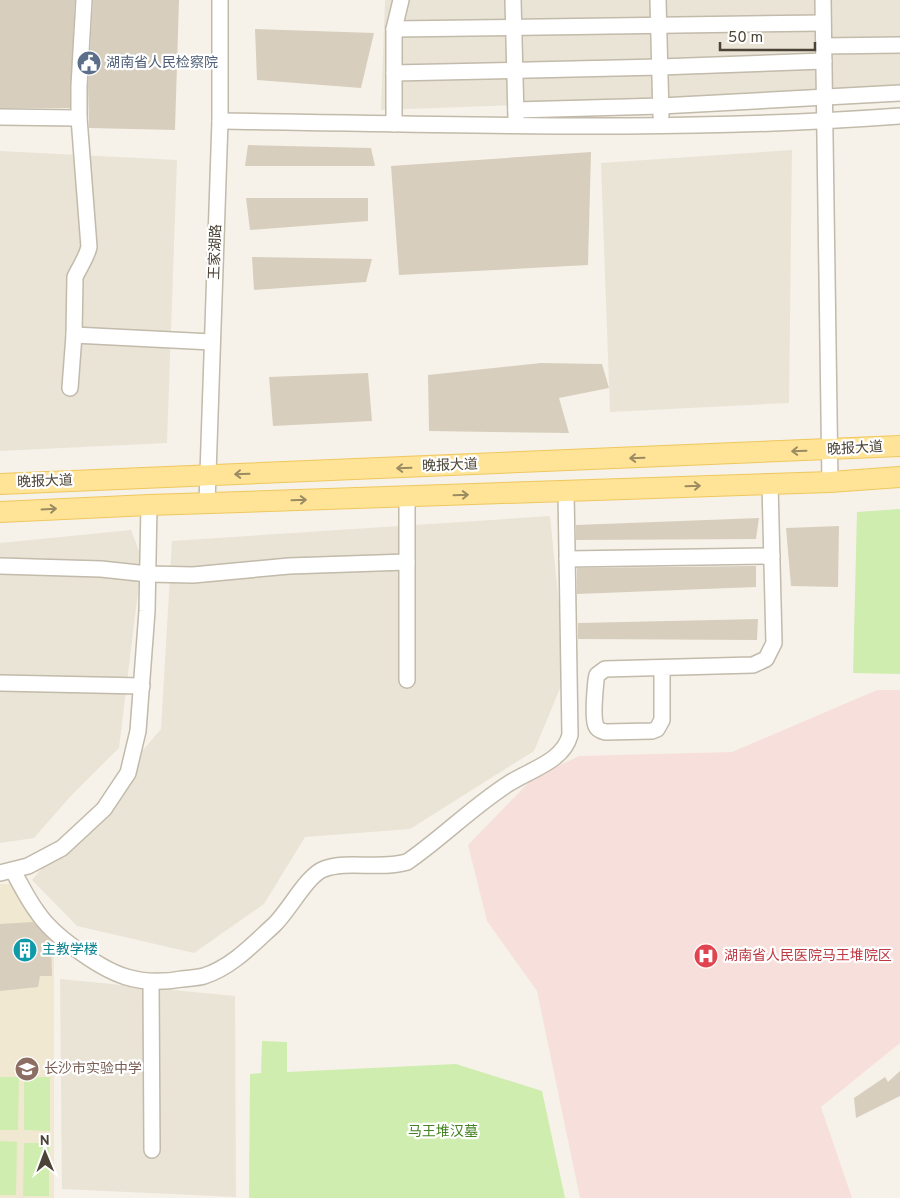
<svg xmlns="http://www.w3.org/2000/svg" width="900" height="1198" font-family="Overpass,'Noto Sans SC',sans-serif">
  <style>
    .residential { fill: #eae4d6 }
    .education { fill: #f0e8d1 }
    .medical { fill: #f7e0db }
    .green { fill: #cfedae }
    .building { fill: #d8cebd }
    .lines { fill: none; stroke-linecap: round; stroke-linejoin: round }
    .minor-casing { stroke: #c2baaa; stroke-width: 18 }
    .major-casing { stroke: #efc75d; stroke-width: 22 }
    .minor { stroke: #fff; stroke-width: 15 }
    .major { stroke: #ffe498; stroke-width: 20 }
    .oneway { stroke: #9b8b62 }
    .labels { text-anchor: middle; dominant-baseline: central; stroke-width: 4.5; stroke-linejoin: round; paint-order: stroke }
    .service-label { font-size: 14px; fill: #4e5e75; stroke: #fff; text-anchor: start }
    .street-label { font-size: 14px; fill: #4a4336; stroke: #fff }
    .culture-label { font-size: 14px; fill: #0d838f; stroke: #fff; text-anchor: start }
    .health-label { font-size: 14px; fill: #be3a42; stroke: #fff; text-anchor: start }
    .education-label { font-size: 14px; fill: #785e54; stroke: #fff; text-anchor: start }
    .park-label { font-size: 14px; fill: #458223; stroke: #fff }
  </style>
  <rect width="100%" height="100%" fill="#f6f2e9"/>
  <g class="residential">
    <polygon points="385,0 900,0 900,91 381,110"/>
    <polygon points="792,150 789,403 610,412 601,163"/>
    <polygon points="0,151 177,160 167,443 0,451"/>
    <polygon points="550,516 566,674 534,751 410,829 305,837 264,904 194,953 77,926 32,880 161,729 172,541"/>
    <polygon points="131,530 142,559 119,748 68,799 34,838 0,843 0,543"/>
    <polygon points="60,979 235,996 236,1197 62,1189"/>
  </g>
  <polygon class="education" points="0,884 12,884 50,921 54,941 54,1198 0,1198"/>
  <polygon class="medical" points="877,690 900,690 900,1043 821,1107 852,1198 580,1198 537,991 487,921 468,845 533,778 579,756 732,752"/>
  <g class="green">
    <polygon points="900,509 900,674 853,673 857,512"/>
    <polygon points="262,1041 287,1042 287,1072 456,1064 542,1091 565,1198 249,1198 250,1074 261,1073"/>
    <polygon points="0,1077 19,1077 18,1130 0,1130"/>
    <polygon points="24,1077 50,1077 50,1131 24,1130"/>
    <polygon points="0,1141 17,1142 16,1195 0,1195"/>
    <polygon points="24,1143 49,1143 49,1196 23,1196"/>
  </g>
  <g class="building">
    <polygon points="0,0 75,0 70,108 0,108"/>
    <polygon points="93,0 179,0 175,130 89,128 88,86"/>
    <polygon points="255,29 374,33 361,88 257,80"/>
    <polygon points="248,145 371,148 375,166 245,166"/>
    <polygon points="591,152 588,265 399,275 391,166"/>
    <polygon points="246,198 368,198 368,221 250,230"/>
    <polygon points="252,257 372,259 366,282 254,290"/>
    <polygon points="541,363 602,364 609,388 559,398 569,433 429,431 428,375"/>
    <polygon points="368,373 372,421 273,426 269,377"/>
    <polygon points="759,518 756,539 576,540 576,525"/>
    <polygon points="839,526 838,587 791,586 786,528"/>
    <polygon points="756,566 756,587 577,594 577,568"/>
    <polygon points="758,619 757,640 578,639 578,623"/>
    <polygon points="33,922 51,941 52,976 40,976 38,987 0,991 0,924"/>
    <polygon points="900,1071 900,1096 856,1118 854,1098 885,1077 888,1082"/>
  </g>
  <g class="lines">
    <defs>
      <g id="minor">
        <polyline points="513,0 516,118"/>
        <polyline points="658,0 661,116"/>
        <polyline points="823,0 830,482"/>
        <polyline points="394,29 823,23"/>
        <polyline points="823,46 900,45"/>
        <polyline points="394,73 660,67 824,61"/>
        <polyline points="516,110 661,106 900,93"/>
        <polyline points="0,117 79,118"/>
        <path d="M220,121c227,3 454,12 680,-5"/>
        <polyline points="394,124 394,29 401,0"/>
        <polyline points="74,335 212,342"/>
        <path d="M70,388l4,-53 1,-58c5,-11 11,-18 14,-30l-10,-129v-32l5,-86"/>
        <polyline points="407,496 407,680"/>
        <polyline points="207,503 220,121 220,0"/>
        <polyline points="567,559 772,556"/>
        <polyline points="0,566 101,569 148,574 193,575 289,566 407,562"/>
        <path d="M662,668v52l-5,9 -5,2 -46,1c-4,-1 -8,-1 -10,-6 -4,-9 -1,-35 0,-46l1,-5 8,-6 148,-4 13,-6 8,-16 -4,-159"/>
        <polyline points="0,683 142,686"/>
        <path d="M13,871c8,14 15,29 25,42 10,15 24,26 38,36 35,26 62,38 106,30 7,-1 15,-1 22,-3 28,-9 49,-32 70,-51 15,-14 33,-50 50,-56 23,-9 56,1 83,-7 35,-24 65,-55 101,-78 21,-14 55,-22 62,-49l-4,-244"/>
        <polyline points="0,873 28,866 62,848 104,809 128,773 138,731 147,611 149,505"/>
        <polyline points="151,982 152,1150"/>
      </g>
      <g id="major">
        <polyline points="0,484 900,446"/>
        <polyline points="0,512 149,505 830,482 900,477"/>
      </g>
    </defs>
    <use href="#minor" class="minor-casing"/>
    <use href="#major" class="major-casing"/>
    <use href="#minor" class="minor"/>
    <use href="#major" class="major"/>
  </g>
  <defs><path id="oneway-shaft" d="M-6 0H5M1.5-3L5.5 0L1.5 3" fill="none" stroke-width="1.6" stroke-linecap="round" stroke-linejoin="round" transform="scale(1.25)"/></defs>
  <g class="oneway">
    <use href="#oneway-shaft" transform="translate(799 451) rotate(178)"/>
    <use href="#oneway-shaft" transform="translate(637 458) rotate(178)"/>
    <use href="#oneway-shaft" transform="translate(404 468) rotate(178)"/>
    <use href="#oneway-shaft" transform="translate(242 474) rotate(178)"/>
    <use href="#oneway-shaft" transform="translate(693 486) rotate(-2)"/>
    <use href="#oneway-shaft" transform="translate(461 495) rotate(-2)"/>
    <use href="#oneway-shaft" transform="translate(299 500) rotate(-2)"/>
    <use href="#oneway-shaft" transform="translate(49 509) rotate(-3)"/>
  </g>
  <defs>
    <symbol id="civic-disc" viewBox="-11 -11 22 22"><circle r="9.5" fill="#5c6f8a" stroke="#fff"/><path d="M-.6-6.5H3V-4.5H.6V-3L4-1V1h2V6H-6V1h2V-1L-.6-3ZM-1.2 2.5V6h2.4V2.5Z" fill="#fff"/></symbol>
    <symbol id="building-disc" viewBox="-11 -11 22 22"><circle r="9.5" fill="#0f9aa8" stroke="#fff"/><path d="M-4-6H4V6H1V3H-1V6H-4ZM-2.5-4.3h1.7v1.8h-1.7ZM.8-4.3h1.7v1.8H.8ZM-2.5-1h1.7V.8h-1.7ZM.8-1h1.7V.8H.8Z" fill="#fff"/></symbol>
    <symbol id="hospital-disc" viewBox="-11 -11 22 22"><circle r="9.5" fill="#e0444e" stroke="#fff"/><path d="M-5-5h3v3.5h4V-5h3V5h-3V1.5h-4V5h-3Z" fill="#fff"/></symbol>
    <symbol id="school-disc" viewBox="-11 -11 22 22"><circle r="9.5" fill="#8d6e63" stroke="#fff"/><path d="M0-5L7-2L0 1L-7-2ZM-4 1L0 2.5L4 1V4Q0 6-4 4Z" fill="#fff"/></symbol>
  </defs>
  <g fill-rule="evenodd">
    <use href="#civic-disc" x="75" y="49" width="28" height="28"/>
    <use href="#building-disc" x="11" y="936" width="28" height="28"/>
    <use href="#hospital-disc" x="692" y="942" width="28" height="28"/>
    <use href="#school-disc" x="13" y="1055" width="28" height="28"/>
  </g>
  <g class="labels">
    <g class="service-label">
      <text x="106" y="63">湖南省人民检察院</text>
    </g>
    <g class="street-label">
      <text transform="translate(216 252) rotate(-88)">王家湖路</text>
      <text transform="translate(855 449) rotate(-3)">晚报大道</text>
      <text transform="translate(450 466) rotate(-2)">晚报大道</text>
      <text transform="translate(45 482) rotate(-2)">晚报大道</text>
    </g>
    <g class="culture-label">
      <text x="42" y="950">主教学楼</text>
    </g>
    <g class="health-label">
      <text x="724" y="956">湖南省人民医院马王堆院区</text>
    </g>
    <g class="education-label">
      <text x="44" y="1069">长沙市实验中学</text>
    </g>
    <g class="park-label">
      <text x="443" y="1132">马王堆汉墓</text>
    </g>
  </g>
  <g transform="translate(45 1153) rotate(359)" stroke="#ffffff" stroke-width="4" paint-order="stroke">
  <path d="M0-4L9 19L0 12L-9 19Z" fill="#4a4336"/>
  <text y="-8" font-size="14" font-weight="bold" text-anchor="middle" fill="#4a4336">N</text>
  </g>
  <path d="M720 42v8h95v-8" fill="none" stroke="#4a4336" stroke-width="2.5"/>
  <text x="728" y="42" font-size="15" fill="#4a4336" stroke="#ffffff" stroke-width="4" paint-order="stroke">50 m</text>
</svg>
